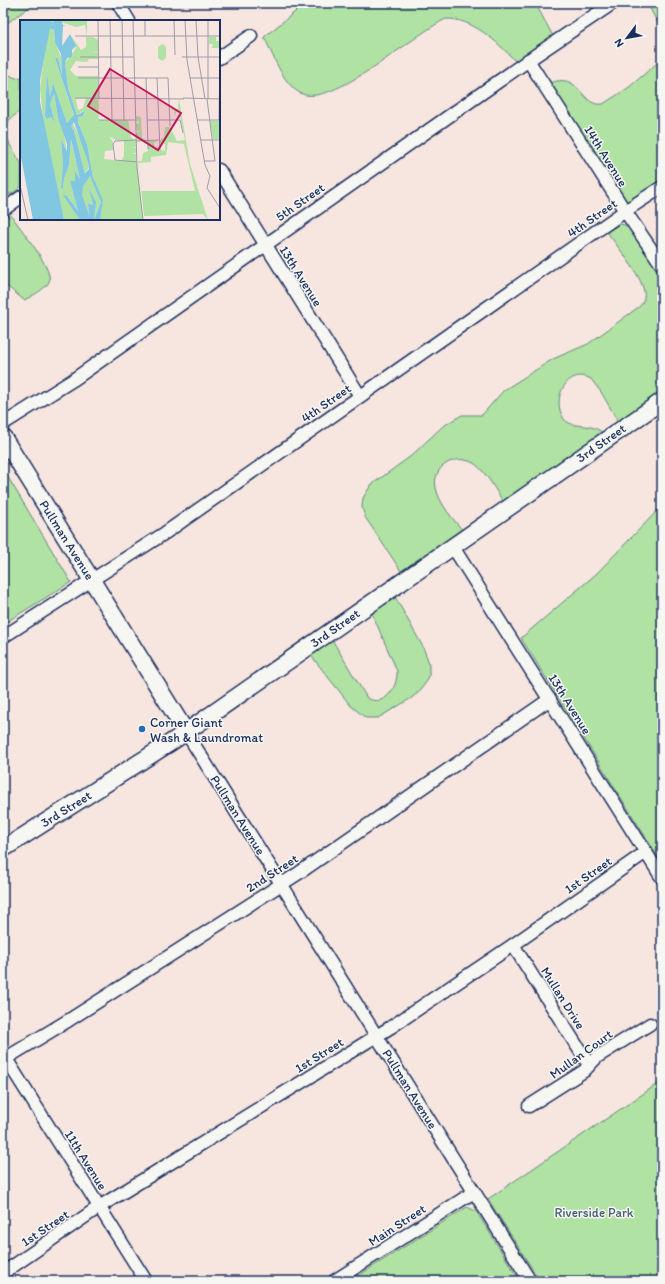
<svg xmlns="http://www.w3.org/2000/svg" width="665" height="1284" font-family="Itim,sans-serif">
  <style>
    .green { fill: #afe2a3; stroke: #658880 }
    .lines { fill: none; stroke-linecap: round; stroke-linejoin: round }
    .street-casing { stroke: #1b2f5e; stroke-width: 15 }
    .secondary-casing { stroke: #1b2f5e; stroke-width: 19 }
    .street { stroke: #f6f6f2; stroke-width: 12 }
    .secondary { stroke: #f6f6f2; stroke-width: 16 }
    .poi-dot { fill: #1f6fb2; stroke: #f6f6f2; stroke-width: 1.5 }
    .labels { text-anchor: middle; dominant-baseline: central; stroke-width: 3; stroke-linejoin: round; paint-order: stroke }
    .street-label { font-size: 13px; fill: #1b2f5e; stroke: #f6f6f2 }
    .poi-label { font-size: 13px; fill: #1b2f5e; stroke: #f6f6f2; text-anchor: start }
    .park-label { font-size: 13px; fill: #405c6f; stroke: #f6f6f2 }
    .inset-road { fill: none; stroke: #9f9cab; stroke-width: 1 }
    .view { fill: #c2185b; fill-opacity: 0.15; stroke: #c2185b; stroke-width: 2 }
    .inset-edge { fill: none; stroke: #1b2f5e; stroke-width: 2 }
  </style>
  <rect width="100%" height="100%" fill="#f7e5df"/>
  <filter id="ink" filterUnits="userSpaceOnUse"><feTurbulence type="fractalNoise" baseFrequency=".025" numOctaves="2"/><feDisplacementMap in="SourceGraphic" scale="8" xChannelSelector="R" yChannelSelector="G"/><feConvolveMatrix kernelMatrix="1 2 1 2 8 2 1 2 1" color-interpolation-filters="sRGB"/></filter>
  <g filter="url(#ink)">
    <g class="green">
      <polygon points="3,3 35,3 3,26"/>
      <path d="M306,3h229l18,33 -38,25c-16,-18 -43,-43 -69,-42 -30,13 -115,91 -146,74 -18,-10 -27,-39 -36,-56z"/>
      <polygon points="647,3 662,3 662,31"/>
      <path d="M662,59v124l-29,19 -7,1 -78,-119c33,-15 32,24 55,20l25,-16z"/>
      <polygon points="3,71 15,78 21,77 21,110 9,120 5,131 10,145 21,163 21,187 10,195 3,183"/>
      <path d="M11,215c8,12 43,54 38,67 -4,7 -18,15 -25,18l-21,-17v-62z"/>
      <path d="M620,224l9,2 33,47v120l-43,30 -18,-31 -10,-13c-23,-13 -41,20 -27,40 9,11 27,2 40,15l-100,69c-8,-12 -17,-30 -29,-39 -18,-12 -44,2 -39,24 4,17 17,31 28,44l-61,42 -38,-57 -3,-10 1,-9 8,-13 40,-29 32,-30 19,-11h20l22,-25 49,-31 35,-15 52,-38c3,-4 5,-8 4,-14 -2,-16 -27,-46 -37,-60z"/>
      <polygon points="3,469 71,582 3,624"/>
      <polygon points="662,506 662,863 521,638 596,574"/>
      <path d="M394,595l29,52 6,16v13l-2,5 -9,12 -8,6 -32,19h-12l-15,-12 -42,-53 22,-15 36,60c18,10 31,-11 30,-27l-26,-60z"/>
      <polygon points="662,1081 662,1281 540,1281 488,1199"/>
      <polygon points="467,1207 476,1211 520,1281 350,1281"/>
    </g>
    <g class="lines">
      <defs>
        <g id="street">
          <polyline points="118,3 129,21"/>
          <polyline points="219,58 251,36"/>
          <polyline points="528,60 625,211 662,265"/>
          <polyline points="219,170 360,396"/>
          <polyline points="3,210 21,197"/>
          <polyline points="3,424 73,380 536,55 613,3"/>
          <polyline points="453,547 662,878"/>
          <polyline points="3,637 165,533 625,211 662,187"/>
          <polyline points="186,732 530,1281"/>
          <polyline points="513,945 589,1065"/>
          <polyline points="3,1054 146,1281"/>
          <polyline points="3,1060 69,1020 299,873 550,699"/>
          <polyline points="529,1106 584,1071 597,1057 650,1024"/>
          <polyline points="3,1273 99,1207 391,1027 513,945 646,852"/>
          <polyline points="334,1281 474,1192"/>
        </g>
        <g id="secondary">
          <polyline points="3,437 186,732"/>
          <polyline points="3,849 173,741 662,401"/>
        </g>
      </defs>
      <use href="#street" class="street-casing"/>
      <use href="#secondary" class="secondary-casing"/>
      <use href="#street" class="street"/>
      <use href="#secondary" class="secondary"/>
    </g>
  </g>
  <circle class="poi-dot" cx="142" cy="729" r="4"/>
  <g class="labels">
    <g class="street-label">
      <text transform="translate(606 156) rotate(58)">14th Avenue</text>
      <text transform="translate(300 202) rotate(-35)">5th Street</text>
      <text transform="translate(592 218) rotate(-35)">4th Street</text>
      <text transform="translate(301 276) rotate(58)">13th Avenue</text>
      <text transform="translate(326 403) rotate(-35)">4th Street</text>
      <text transform="translate(601 443) rotate(-35)">3rd Street</text>
      <text transform="translate(67 540) rotate(58)">Pullman Avenue</text>
      <text transform="translate(335 628) rotate(-35)">3rd Street</text>
      <text transform="translate(570 704) rotate(58)">13th Avenue</text>
      <text transform="translate(66 809) rotate(-32)">3rd Street</text>
      <text transform="translate(238 815) rotate(58)">Pullman Avenue</text>
      <text transform="translate(272 873) rotate(-33)">2nd Street</text>
      <text transform="translate(588 875) rotate(-35)">1st Street</text>
      <text transform="translate(563 998) rotate(58)">Mullan Drive</text>
      <text transform="translate(581 1054) rotate(-36)">Mullan Court</text>
      <text transform="translate(319 1055) rotate(-32)">1st Street</text>
      <text transform="translate(410 1089) rotate(58)">Pullman Avenue</text>
      <text transform="translate(86 1160) rotate(58)">11th Avenue</text>
      <text transform="translate(397 1225) rotate(-33)">Main Street</text>
      <text transform="translate(45 1228) rotate(-34)">1st Street</text>
    </g>
    <g class="poi-label">
      <text x="150" y="722">Corner Giant<tspan x="150" dy="15">Wash &amp; Laundromat</tspan></text>
    </g>
    <g class="park-label">
      <text x="594" y="1212">Riverside Park</text>
    </g>
  </g>
  <g transform="translate(20 20)">
    <rect width="200" height="200" fill="#f7e5df"/>
    <path d="M23,0h44v16l-2,-11 -9,2 -15,-5 -5,4zM28,8h4l2,3 1,12 6,14 1,18 -4,-17h-3l19,58 -7,7 -14,-40 -3,14 -3,-25 -2,44 2,3 4,-2 4,6 -5,-19 4,-11 4,25 4,7 5,25 -6,-11 2,25 -2,24 2,1 1,-10 5,-14 2,-26 9,40 -5,-8v10h-5l8,30 -10,-14 -3,-1 15,24h-16l-20,-91 -4,-41zM51,16l10,14 5,-3v-10h7l5,3v12l-6,-1 6,2v6h-9l-2,3 -11,-1 -6,9 6,6h22l1,44h29l3,17 5,4v6l-5,1h5v5l-5,1h5l7,66 -44,-1 4,-18 -10,-24 -6,-33 -9,-23v-4l7,-3 -2,-3 -6,4 -9,-27 -3,-25 11,-15zM66,78l-3,10 -5,2 -2,-11zM89,116l7,4 8,1v15l-3,5 -17,-2 1,-8 8,-1v-8zM189,17h7v4h4v7h-8l1,-4h-4zM143,24l3,3v11l-4,3 -4,-3v-11zM159,79l11,65 18,56 -5,-6 -59,2 -6,-55h4l1,-8 5,-2v-10h9l-3,2 1,5 10,3v-7l-5,-1v-3l4,-3 1,-10h5l7,14 8,-1 -6,-28h-3l-1,4 -1,-6 -4,-1h8zM148,122l16,2 11,47h-54l-3,-28 13,-1v-5l15,-2zM116,96l5,1 1,21 5,2 -9,1 -2,-8 4,-2h-3l-1,-7 4,-2 -4,-1zM190,101h10v18h-7zM52,102l13,26 4,19 -4,7 -11,-43 -3,-5zM69,155l7,11 5,16 -7,18 1,-19 -7,-14 5,17 -1,1 -4,-2 1,12 -7,-18v-10z" fill="#afe2a3" fill-rule="evenodd"/>
    <path d="M0,0h28l5,3 2,-3h6l2,5h3l-3,1 -1,20 8,-12 6,12 -4,4v7l-5,1 -2,5 3,25 9,27 8,-4 -2,5 -5,1v5l9,22 6,33 10,23 -3,20h-6l7,-18 -11,-26 -7,10 -1,9 7,20 -1,-12 4,2 1,-1 -5,-17 8,15 -2,18h-14l-17,-25 4,1 11,15 -8,-30h5v-10l5,8 -9,-40 -2,26 -5,14 -1,10 -2,-1 2,-24 -2,-25 6,12v-7l-9,-26 -4,-25 -4,11 5,19 -4,-6 -4,2 -2,-3 2,-44 3,25 3,-14 14,40 7,-8 -19,-57h3l4,17 -1,-21 -6,-11 -1,-13 -4,-2 -10,52v22l24,118h-31l-13,-68zM54,102l14,40 1,7 -4,5 -11,-43 -3,-5z" fill="#81c7e2" fill-rule="evenodd"/>
    <path class="inset-road" d="M78,0l1,79M90,0l2,100M102,0l2,100M113,0l4,148 6,52M125,0v16M154,0l1,35M165,0l2,40 18,105 5,11 -3,12 13,20M176,0l2,37 7,42M55,16h98M153,16h47M200,16v-16M60,37h54M162,37h38M58,47h21M58,58h90l2,48M126,58l2,71M137,58l3,72M170,58h29M55,78l109,1M163,78l37,1M188,79v-79M79,100h36M127,100h33l3,13M177,100h23M199,100l1,-63M116,120l-21,1 -2,3 2,16 22,2M181,120h19M116,121l23,-1M184,141h11l-8,-62M0,165l8,35"/>
    <path class="view" d="M90,49l71,44 -23,37 -70,-44z"/>
    <rect width="200" height="200" class="inset-edge"/>
  </g>
  <rect width="665" height="1284" fill="none" stroke="#f6f6f2" stroke-width="16"/>
  <rect x="8" y="8" width="649" height="1268" fill="none" stroke="#1b2f5e" stroke-width="1.5" filter="url(#ink)"/>
  <g transform="translate(627 38) rotate(238)" stroke="#f6f6f2" stroke-width="3" paint-order="stroke">
  <path d="M0-3L7 15L0 10L-7 15Z" fill="#1b2f5e"/>
  <text y="-6" font-size="11" font-weight="bold" text-anchor="middle" fill="#1b2f5e">N</text>
  </g>
</svg>
